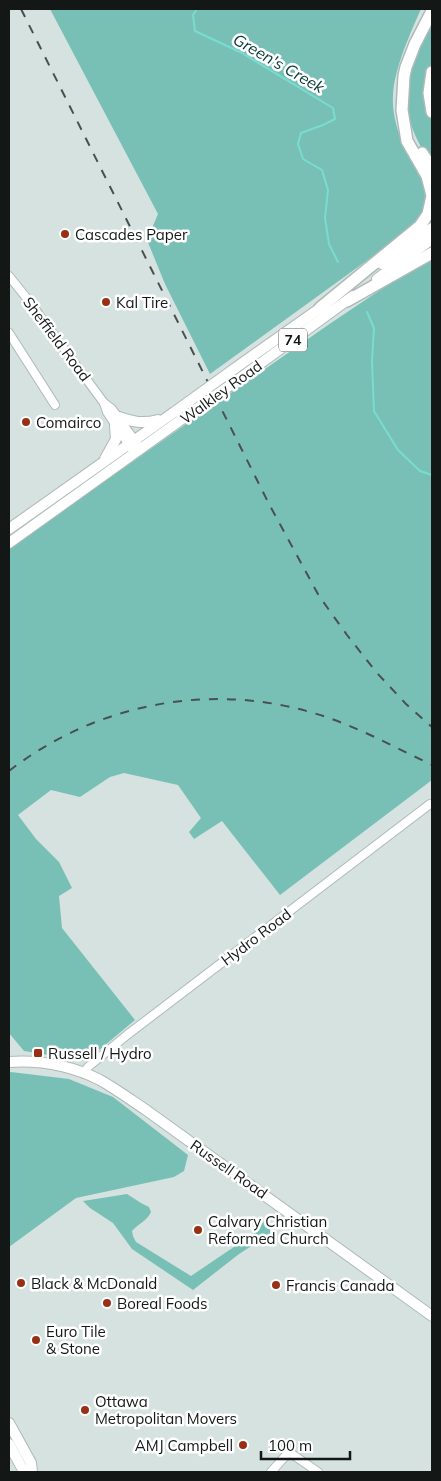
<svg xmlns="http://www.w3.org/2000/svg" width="441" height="1481" font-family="Mulish,sans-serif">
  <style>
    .green { fill: #78c0b6 }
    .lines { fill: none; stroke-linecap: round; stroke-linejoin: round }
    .stream { stroke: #78dcd0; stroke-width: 2 }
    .minor-casing { stroke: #aebab8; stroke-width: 10 }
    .major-casing { stroke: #aebab8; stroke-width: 12 }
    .highway-casing { stroke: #aebab8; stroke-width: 14 }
    .minor { stroke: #fff; stroke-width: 8 }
    .major { stroke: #fff; stroke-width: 10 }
    .highway { stroke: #fff; stroke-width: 11 }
    .rail { stroke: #49504f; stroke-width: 2; stroke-dasharray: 9 9; stroke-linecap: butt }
    .major-bridge-casing { stroke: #aebab8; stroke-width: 12; stroke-linecap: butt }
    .major-bridge { stroke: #fff; stroke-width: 10 }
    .poi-dot { fill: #983015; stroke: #fff; stroke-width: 2 }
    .labels { text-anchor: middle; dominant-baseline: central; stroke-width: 5; stroke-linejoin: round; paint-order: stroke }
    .shield { fill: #fff; stroke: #5a5d5d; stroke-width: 1 }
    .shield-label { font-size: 14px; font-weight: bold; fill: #131817 }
    .poi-label { font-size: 15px; fill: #131817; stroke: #fff; text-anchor: start }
    .street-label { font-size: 15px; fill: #131817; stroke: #fff }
    .water-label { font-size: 16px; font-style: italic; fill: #073934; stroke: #fff }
  </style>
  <rect width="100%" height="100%" fill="#d5e2e0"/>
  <g class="green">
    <path d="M50,9h371c-11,25 -27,60 -28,87 -1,16 4,34 10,48 8,21 23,32 22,56 0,4 0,8 -2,11 -6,13 -19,21 -29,30l-184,133 -45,-90 -18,-44 11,-26z"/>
    <path d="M432,21v44l-4,11 2,37 2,5v47c-23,-35 -34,-64 -18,-106 5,-13 12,-26 18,-38z"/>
    <polygon points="432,259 432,780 280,895 222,821 194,839 189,832 201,818 178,785 124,773 110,777 80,797 51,790 18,815 36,839 59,862 72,888 59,896 62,928 135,1020 86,1061 24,1051 9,1033 9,548 328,325 392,282"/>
    <polygon points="11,1072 69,1079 113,1097 188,1155 184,1171 174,1177 76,1198 9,1247 9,1073"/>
    <path d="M127,1194l14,9 8,4 2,5c-3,8 -13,12 -19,19l1,5 3,6 55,34 65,-44 8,-11h2l4,3v10l-31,20 -46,36 -61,-41 -19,-26 -23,-15 -7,-7z"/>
  </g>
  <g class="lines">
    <g class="stream">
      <polyline points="197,9 193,15 195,31 242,53 333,108 335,119 323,125 301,133 298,144 303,159 322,170 328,190 325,218 329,244 338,262"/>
      <polyline points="367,312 374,328 372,361 374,411 398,450 420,471 432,475"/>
    </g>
    <defs>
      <g id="minor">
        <polyline points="9,276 29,301 104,403 112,409 138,445"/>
        <polyline points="9,333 55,405"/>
        <polyline points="104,403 107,412 131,448"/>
        <polyline points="84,1073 88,1067 127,1035 430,804"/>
        <polyline points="271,1472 289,1452 318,1472"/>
      </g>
      <g id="major">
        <polyline points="382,264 432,228"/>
        <polyline points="377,279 432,239"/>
        <polyline points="234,369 326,304"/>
        <polyline points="239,379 353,296"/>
        <path d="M119,417c14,5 24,7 39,3"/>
        <polyline points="105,459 116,439 115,426"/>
        <polyline points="9,529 173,413"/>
        <polyline points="9,543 178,422"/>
        <path d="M9,1062c31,-2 63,4 91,18 16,9 31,20 46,30l286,206"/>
        <polyline points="9,1423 31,1463 32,1472"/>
        <polyline points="9,1444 22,1468 28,1472"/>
      </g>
      <g id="highway">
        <polyline points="432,11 415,44 406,67 404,76 402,110 407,141 427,176 432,195"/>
        <polyline points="432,72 429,93 432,112"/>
        <polyline points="422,153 432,168"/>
        <polyline points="347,301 432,253"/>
        <polyline points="320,308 420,226 428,214 432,196"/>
      </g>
    </defs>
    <use href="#minor" class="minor-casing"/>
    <use href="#major" class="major-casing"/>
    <use href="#highway" class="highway-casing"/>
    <use href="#minor" class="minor"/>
    <use href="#major" class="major"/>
    <use href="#highway" class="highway"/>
    <g class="rail">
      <polyline points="21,9 269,504 319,596 347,635 377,673 406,704 432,727"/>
      <path d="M9,771c85,-66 197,-89 301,-59 43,12 82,34 122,53"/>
    </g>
    <defs>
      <g id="major-bridge">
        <polyline points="173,413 234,369"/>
        <polyline points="178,422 239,379"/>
      </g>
    </defs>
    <use href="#major-bridge" class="major-bridge-casing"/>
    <use href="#major-bridge" class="major-bridge"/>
  </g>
  <g class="poi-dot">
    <circle cx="65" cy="234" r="5"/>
    <circle cx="106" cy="302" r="5"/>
    <circle cx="26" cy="422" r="5"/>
    <rect x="33" y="1048" width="10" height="10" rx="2.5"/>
    <circle cx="198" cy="1230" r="5"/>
    <circle cx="21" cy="1283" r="5"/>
    <circle cx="276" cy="1285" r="5"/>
    <circle cx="107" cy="1303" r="5"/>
    <circle cx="36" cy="1340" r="5"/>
    <circle cx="85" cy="1410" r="5"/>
    <circle cx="243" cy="1445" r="5"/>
  </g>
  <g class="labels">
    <rect class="shield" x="279" y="328.5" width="28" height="23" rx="4"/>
    <g class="shield-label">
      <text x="293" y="340">74</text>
    </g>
    <g class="poi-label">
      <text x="75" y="234">Cascades Paper</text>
      <text x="116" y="302">Kal Tire</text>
      <text x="36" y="422">Comairco</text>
      <text x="48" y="1053">Russell / Hydro</text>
      <text x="208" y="1221">Calvary Christian<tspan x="208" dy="17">Reformed Church</tspan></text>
      <text x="31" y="1283">Black &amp; McDonald</text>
      <text x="286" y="1285">Francis Canada</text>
      <text x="117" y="1303">Boreal Foods</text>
      <text x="46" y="1331">Euro Tile<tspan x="46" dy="17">&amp; Stone</tspan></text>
      <text x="95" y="1401">Ottawa<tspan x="95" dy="17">Metropolitan Movers</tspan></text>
      <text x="233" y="1445" text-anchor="end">AMJ Campbell</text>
    </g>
    <g class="street-label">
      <text transform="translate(57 339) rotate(53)">Sheffield Road</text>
      <text transform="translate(221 392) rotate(-36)">Walkley Road</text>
      <text transform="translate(256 937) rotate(-37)">Hydro Road</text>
      <text transform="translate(229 1169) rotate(35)">Russell Road</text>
    </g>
    <g class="water-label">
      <text transform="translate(279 63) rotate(30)">Green's Creek</text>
    </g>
  </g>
  <rect width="441" height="1481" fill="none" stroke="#131817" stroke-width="20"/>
  <path d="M261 1451v8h89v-8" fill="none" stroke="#131817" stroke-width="2.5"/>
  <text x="268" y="1451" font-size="15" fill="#131817" stroke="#ffffff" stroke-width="4" paint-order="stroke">100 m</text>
</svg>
